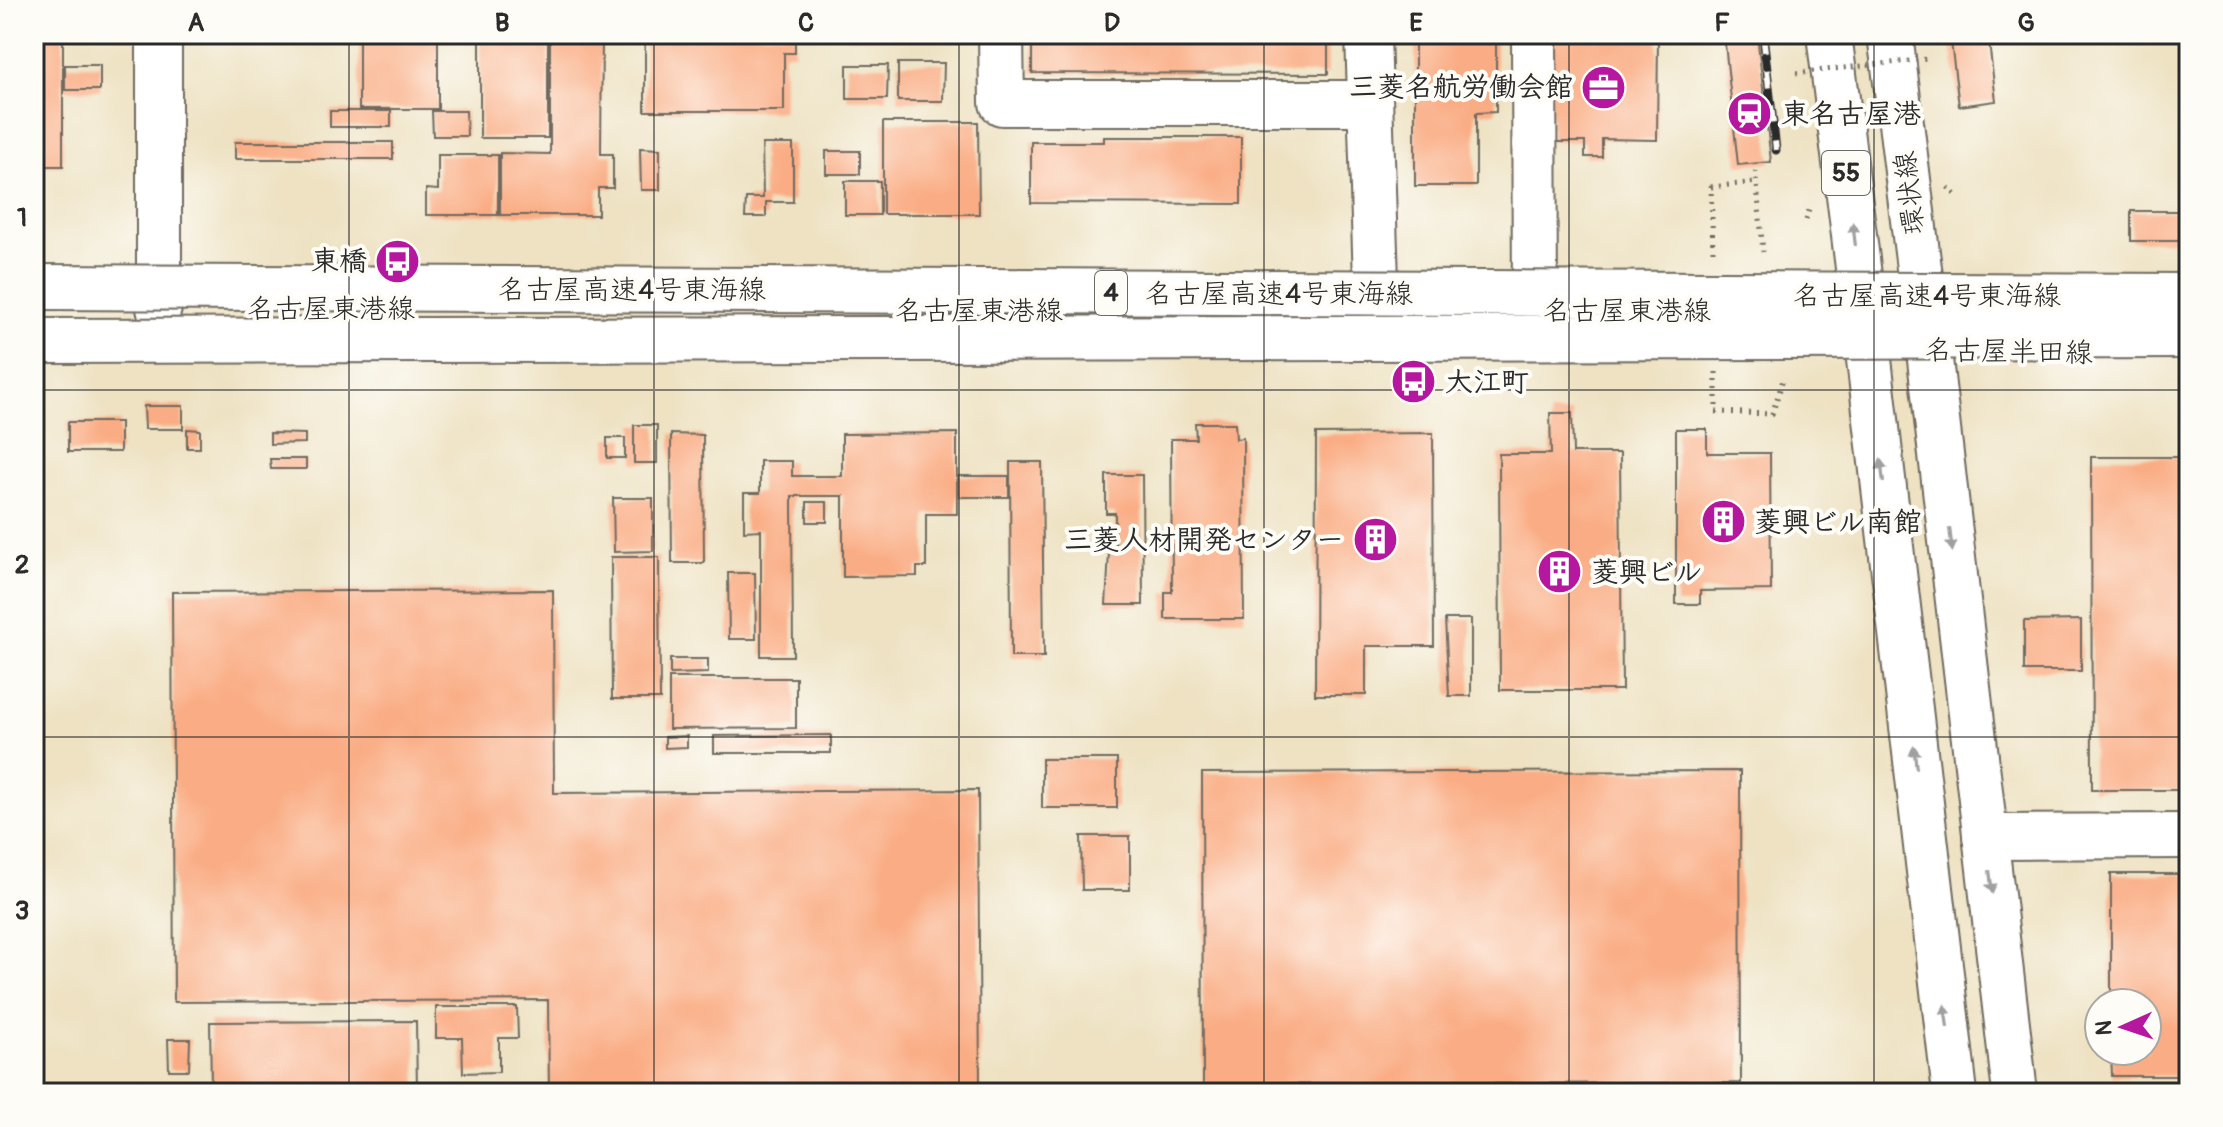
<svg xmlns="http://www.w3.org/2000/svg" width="2223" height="1127" font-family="Pangolin,'Klee One',sans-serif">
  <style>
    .building { fill: #faad85 }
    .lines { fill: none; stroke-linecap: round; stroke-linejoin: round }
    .minor-casing { stroke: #6f6b60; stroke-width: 48 }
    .major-casing { stroke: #6f6b60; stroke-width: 48 }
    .path { stroke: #6f6b60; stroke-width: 5; stroke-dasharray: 2 6; stroke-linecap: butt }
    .minor { stroke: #fff; stroke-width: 44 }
    .major { stroke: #fff; stroke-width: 44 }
    .rail-casing { stroke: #2b2b2b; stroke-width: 9 }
    .rail { stroke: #fdfcf7; stroke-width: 6; stroke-dasharray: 18; stroke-linecap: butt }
    .highway-bridge-casing { stroke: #6f6b60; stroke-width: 48; stroke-linecap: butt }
    .path-bridge { stroke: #6f6b60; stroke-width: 5; stroke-dasharray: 2 6; stroke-linecap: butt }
    .highway-bridge { stroke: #fff; stroke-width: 44 }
    .oneway { fill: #a0a0a0 }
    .grid { fill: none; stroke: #2b2b2b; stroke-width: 2; stroke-opacity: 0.55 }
    .labels { text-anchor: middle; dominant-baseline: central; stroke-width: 8; stroke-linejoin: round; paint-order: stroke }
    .shield { fill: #fdfcf7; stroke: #6a6a68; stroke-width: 2 }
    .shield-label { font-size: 26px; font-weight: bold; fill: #2b2b2b }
    .poi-label { font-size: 28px; font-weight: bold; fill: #2b2b2b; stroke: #fdfcf7; text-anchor: start }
    .street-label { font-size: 28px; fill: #2b2b2b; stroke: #fdfcf7 }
    .neatline { fill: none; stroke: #2b2b2b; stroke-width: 3 }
    .grid-label { font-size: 26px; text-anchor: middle; font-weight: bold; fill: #2b2b2b }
  </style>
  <rect width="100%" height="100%" fill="#fdfcf7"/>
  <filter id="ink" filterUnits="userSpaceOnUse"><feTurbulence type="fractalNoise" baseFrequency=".0125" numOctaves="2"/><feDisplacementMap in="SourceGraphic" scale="16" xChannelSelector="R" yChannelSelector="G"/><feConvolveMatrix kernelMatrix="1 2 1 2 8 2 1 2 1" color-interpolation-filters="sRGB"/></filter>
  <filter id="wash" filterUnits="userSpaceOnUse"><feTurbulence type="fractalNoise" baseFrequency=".006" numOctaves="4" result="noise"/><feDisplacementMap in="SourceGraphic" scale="32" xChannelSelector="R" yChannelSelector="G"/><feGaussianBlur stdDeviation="1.8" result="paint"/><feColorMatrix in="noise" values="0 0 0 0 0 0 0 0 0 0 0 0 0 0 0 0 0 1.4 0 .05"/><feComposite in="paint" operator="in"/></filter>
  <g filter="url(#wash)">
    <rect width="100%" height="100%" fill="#eee2c3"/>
    <g id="blocks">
      <g class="building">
        <rect x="34" y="34" width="29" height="132"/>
        <rect x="359" y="34" width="79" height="75"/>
        <rect x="480" y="34" width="68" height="104"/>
        <polygon points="550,34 602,34 601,154 613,154 613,188 598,188 598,215 500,215 500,153 550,154"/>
        <polygon points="645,34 795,34 795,53 784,53 784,111 645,111"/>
        <rect x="847" y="34" width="39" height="4"/>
        <rect x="900" y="34" width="42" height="4"/>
        <polygon points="1032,34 1328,34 1328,74 1032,73"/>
        <polygon points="1415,34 1496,34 1496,112 1476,113 1476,186 1415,186"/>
        <polygon points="1551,34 1658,34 1657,140 1602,139 1602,157 1585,157 1585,142 1551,142"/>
        <polygon points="1724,34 1757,34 1771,162 1738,165"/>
        <polygon points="1950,34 1988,34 1996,101 1959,106"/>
        <polygon points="898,63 944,63 943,101 898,101"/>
        <rect x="65" y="65" width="35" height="25"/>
        <polygon points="847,65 888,65 887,99 847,99"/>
        <rect x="330" y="111" width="61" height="16"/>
        <polygon points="432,111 466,111 467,136 433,136"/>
        <polygon points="883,122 978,122 979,214 883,214"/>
        <polygon points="1104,137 1241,137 1241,204 1031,203 1031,142 1104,142"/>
        <rect x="235" y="142" width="158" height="17"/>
        <polygon points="762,144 793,144 793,202 766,202 766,217 745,217 746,198 763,198"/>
        <polygon points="640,148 660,149 660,190 641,190"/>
        <rect x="826" y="151" width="34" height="23"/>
        <polygon points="438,155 498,155 498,215 426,215 426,189 438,190"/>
        <rect x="845" y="181" width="35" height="34"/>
        <rect x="2131" y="211" width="58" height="30"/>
        <polygon points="144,406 183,406 183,429 145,429"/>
        <polygon points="1550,413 1572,413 1573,453 1620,453 1622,690 1500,690 1499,454 1551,454"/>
        <rect x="68" y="422" width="52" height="30"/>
        <polygon points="1195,423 1235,423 1236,439 1243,438 1244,619 1165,619 1165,592 1172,592 1171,439 1196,439"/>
        <rect x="634" y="425" width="23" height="38"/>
        <polygon points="187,429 200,430 200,448 187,448"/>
        <polygon points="1676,429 1707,429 1707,453 1770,453 1771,590 1700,591 1700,604 1676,604"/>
        <polygon points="270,433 305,434 305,443 270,444"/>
        <polygon points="957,433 957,514 926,514 926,567 917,567 917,576 843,577 843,496 792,496 793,656 761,656 761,530 744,531 744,493 760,493 760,461 792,461 792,476 842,476 842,434"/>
        <polygon points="1433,433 1434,646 1366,646 1366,695 1315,695 1316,434"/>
        <polygon points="671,434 703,435 704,563 672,563"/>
        <rect x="607" y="438" width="18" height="20"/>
        <polygon points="2091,457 2189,457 2189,790 2092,790"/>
        <polygon points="270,459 306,459 306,469 271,469"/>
        <polygon points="1010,462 1042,462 1044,657 1011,657"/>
        <polygon points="1106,475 1142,475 1143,605 1106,605 1109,553 1115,553 1115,513 1106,513"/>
        <rect x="958" y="476" width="51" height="21"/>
        <polygon points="613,498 653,498 653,551 614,552"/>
        <rect x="807" y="502" width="20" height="20"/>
        <polygon points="611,557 659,557 660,699 612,699"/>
        <polygon points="728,573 755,573 756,639 729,639"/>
        <polygon points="553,590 554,793 978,790 980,1093 549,1093 548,1000 174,1002 172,592"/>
        <polygon points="1445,619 1471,619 1471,696 1449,696"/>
        <polygon points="2081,620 2081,671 2024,671 2024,621"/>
        <polygon points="670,659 708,659 708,673 670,674"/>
        <polygon points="669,678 796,678 796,728 669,729"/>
        <polygon points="831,735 831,753 714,753 714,736"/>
        <polygon points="687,736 687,747 665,748 665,737"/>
        <rect x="1042" y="759" width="75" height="49"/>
        <polygon points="1740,771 1741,1083 1203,1085 1202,773"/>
        <polygon points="1081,836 1130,836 1130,890 1082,890"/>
        <polygon points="2111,874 2189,874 2189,1076 2112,1076 2111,1051 2147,1051 2147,1003 2111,1003"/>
        <polygon points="436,1007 517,1007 518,1038 499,1038 499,1072 463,1073 462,1038 436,1038"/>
        <polygon points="416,1021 417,1093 171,1093 171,1086 211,1085 210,1022"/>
        <polygon points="168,1039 190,1039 189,1070 169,1070"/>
        <polygon points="2189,1087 2189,1093 2112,1093 2112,1088"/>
      </g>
    </g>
  </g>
  <g filter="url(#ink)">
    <use href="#blocks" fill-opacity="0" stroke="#6f6b60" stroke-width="2"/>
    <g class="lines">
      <defs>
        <g id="minor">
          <polyline points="159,34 159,308"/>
          <polyline points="1001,34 1002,103 1369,103"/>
          <polyline points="1368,34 1377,313"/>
          <polyline points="1534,34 1535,312"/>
          <polyline points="1868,351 1955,1093"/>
          <polyline points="1929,351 2015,1093"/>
          <polyline points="1985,837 2189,836"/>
        </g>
        <g id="major">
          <polyline points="1829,34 1866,332"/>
          <polyline points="1890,34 1927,333"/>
        </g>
      </defs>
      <use href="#minor" class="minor-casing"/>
      <use href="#major" class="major-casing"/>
      <g class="path">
        <polyline points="1755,163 1763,252"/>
        <polyline points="1948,187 1958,198"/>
        <polyline points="1806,220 1810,206"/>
        <polyline points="1713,251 1711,187 1757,182"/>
        <polyline points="1716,412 1772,414 1783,380"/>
      </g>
      <use href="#minor" class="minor"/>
      <use href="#major" class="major"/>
      <defs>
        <polyline id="rail" points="1763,34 1776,150"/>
      </defs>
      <use href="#rail" class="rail-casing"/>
      <use href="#rail" class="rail"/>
      <defs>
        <g id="highway-bridge">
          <polyline points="34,287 2189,296"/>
          <polyline points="34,341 2189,336"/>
        </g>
      </defs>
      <use href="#highway-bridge" class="highway-bridge-casing"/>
      <g class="path-bridge">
        <polyline points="1796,73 1928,59"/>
        <polyline points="1716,372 1716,412"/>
      </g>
      <use href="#highway-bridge" class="highway-bridge"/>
    </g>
    <defs><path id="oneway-solid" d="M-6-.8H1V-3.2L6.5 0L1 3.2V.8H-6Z" transform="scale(2)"/></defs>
    <g class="oneway">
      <use href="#oneway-solid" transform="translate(1854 234) rotate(-97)"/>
      <use href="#oneway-solid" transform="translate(1882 471) rotate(-97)"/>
      <use href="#oneway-solid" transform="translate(1951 540) rotate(83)"/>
      <use href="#oneway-solid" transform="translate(1915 757) rotate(-97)"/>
      <use href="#oneway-solid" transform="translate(1991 882) rotate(83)"/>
      <use href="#oneway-solid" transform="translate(1946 1016) rotate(-97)"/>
    </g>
  </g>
  <path class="grid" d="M349,34v1059M654,34v1059M959,34v1059M1264,34v1059M1569,34v1059M1874,34v1059M34,390h2155M34,737h2155"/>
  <defs>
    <symbol id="office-disc" viewBox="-11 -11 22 22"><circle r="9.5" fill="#b5179e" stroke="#fdfcf7"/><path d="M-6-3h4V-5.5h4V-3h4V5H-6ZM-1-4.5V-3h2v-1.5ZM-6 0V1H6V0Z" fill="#fff"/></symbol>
    <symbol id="station-disc" viewBox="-11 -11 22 22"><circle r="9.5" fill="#b5179e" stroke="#fdfcf7"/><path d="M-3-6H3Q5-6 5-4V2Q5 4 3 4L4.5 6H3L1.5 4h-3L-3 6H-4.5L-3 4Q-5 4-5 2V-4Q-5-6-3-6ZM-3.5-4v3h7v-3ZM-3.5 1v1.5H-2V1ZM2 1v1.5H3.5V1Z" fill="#fff"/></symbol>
    <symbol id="bus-disc" viewBox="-11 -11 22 22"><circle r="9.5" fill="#b5179e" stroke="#fdfcf7"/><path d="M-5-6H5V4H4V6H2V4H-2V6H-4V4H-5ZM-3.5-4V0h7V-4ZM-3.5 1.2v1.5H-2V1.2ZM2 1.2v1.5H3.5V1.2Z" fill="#fff"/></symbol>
    <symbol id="building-disc" viewBox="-11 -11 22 22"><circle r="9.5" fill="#b5179e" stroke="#fdfcf7"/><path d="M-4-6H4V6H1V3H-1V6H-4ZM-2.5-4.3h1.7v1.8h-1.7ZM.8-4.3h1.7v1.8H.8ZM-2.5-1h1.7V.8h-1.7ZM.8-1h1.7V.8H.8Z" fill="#fff"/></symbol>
  </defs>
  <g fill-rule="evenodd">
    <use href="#office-disc" x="1578" y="62" width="51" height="51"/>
    <use href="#station-disc" x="1724" y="88" width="51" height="51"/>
    <use href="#bus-disc" x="372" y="236" width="51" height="51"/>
    <use href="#bus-disc" x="1388" y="356" width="51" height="51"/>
    <use href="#building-disc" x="1698" y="496" width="51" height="51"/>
    <use href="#building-disc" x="1350" y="514" width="51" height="51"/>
    <use href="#building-disc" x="1534" y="546" width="51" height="51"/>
  </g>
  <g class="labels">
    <g class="shield">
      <rect x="1822" y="151" width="48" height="44" rx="6"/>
      <rect x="1095" y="271" width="32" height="44" rx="6"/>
    </g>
    <g class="shield-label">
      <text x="1846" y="173">55</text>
      <text x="1111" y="293">4</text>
    </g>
    <g class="poi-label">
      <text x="1573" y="87" text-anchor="end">三菱名航労働会館</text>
      <text x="1781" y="114">東名古屋港</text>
      <text x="367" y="261" text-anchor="end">東橋</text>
      <text x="1445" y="382">大江町</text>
      <text x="1754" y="522">菱興ビル南館</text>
      <text x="1344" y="540" text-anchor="end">三菱人材開発センター</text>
      <text x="1591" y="572">菱興ビル</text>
    </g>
    <g class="street-label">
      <text transform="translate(1910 193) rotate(-97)">環状線</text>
      <text x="632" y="290">名古屋高速4号東海線</text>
      <text x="1279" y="294">名古屋高速4号東海線</text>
      <text x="1927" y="296">名古屋高速4号東海線</text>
      <text x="331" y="309">名古屋東港線</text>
      <text x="979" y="311">名古屋東港線</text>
      <text x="1627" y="311">名古屋東港線</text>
      <text transform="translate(2009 352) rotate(1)">名古屋半田線</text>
    </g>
  </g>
  <rect width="2223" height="1127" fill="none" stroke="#fdfcf7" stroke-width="88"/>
  <g transform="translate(2123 1027) rotate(267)"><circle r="38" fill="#fdfcf7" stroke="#a9a8a5" stroke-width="2"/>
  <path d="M0-6L14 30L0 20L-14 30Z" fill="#b5179e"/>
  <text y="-12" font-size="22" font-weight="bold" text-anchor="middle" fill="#2b2b2b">N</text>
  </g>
  <rect x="44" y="44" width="2135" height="1039" class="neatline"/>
  <g class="grid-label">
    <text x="196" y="31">A</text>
    <text x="502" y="31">B</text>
    <text x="806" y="31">C</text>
    <text x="1112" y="31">D</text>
    <text x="1416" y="31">E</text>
    <text x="1722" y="31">F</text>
    <text x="2026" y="31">G</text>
    <text x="22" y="226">1</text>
    <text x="22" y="573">2</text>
    <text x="22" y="919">3</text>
  </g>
</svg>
